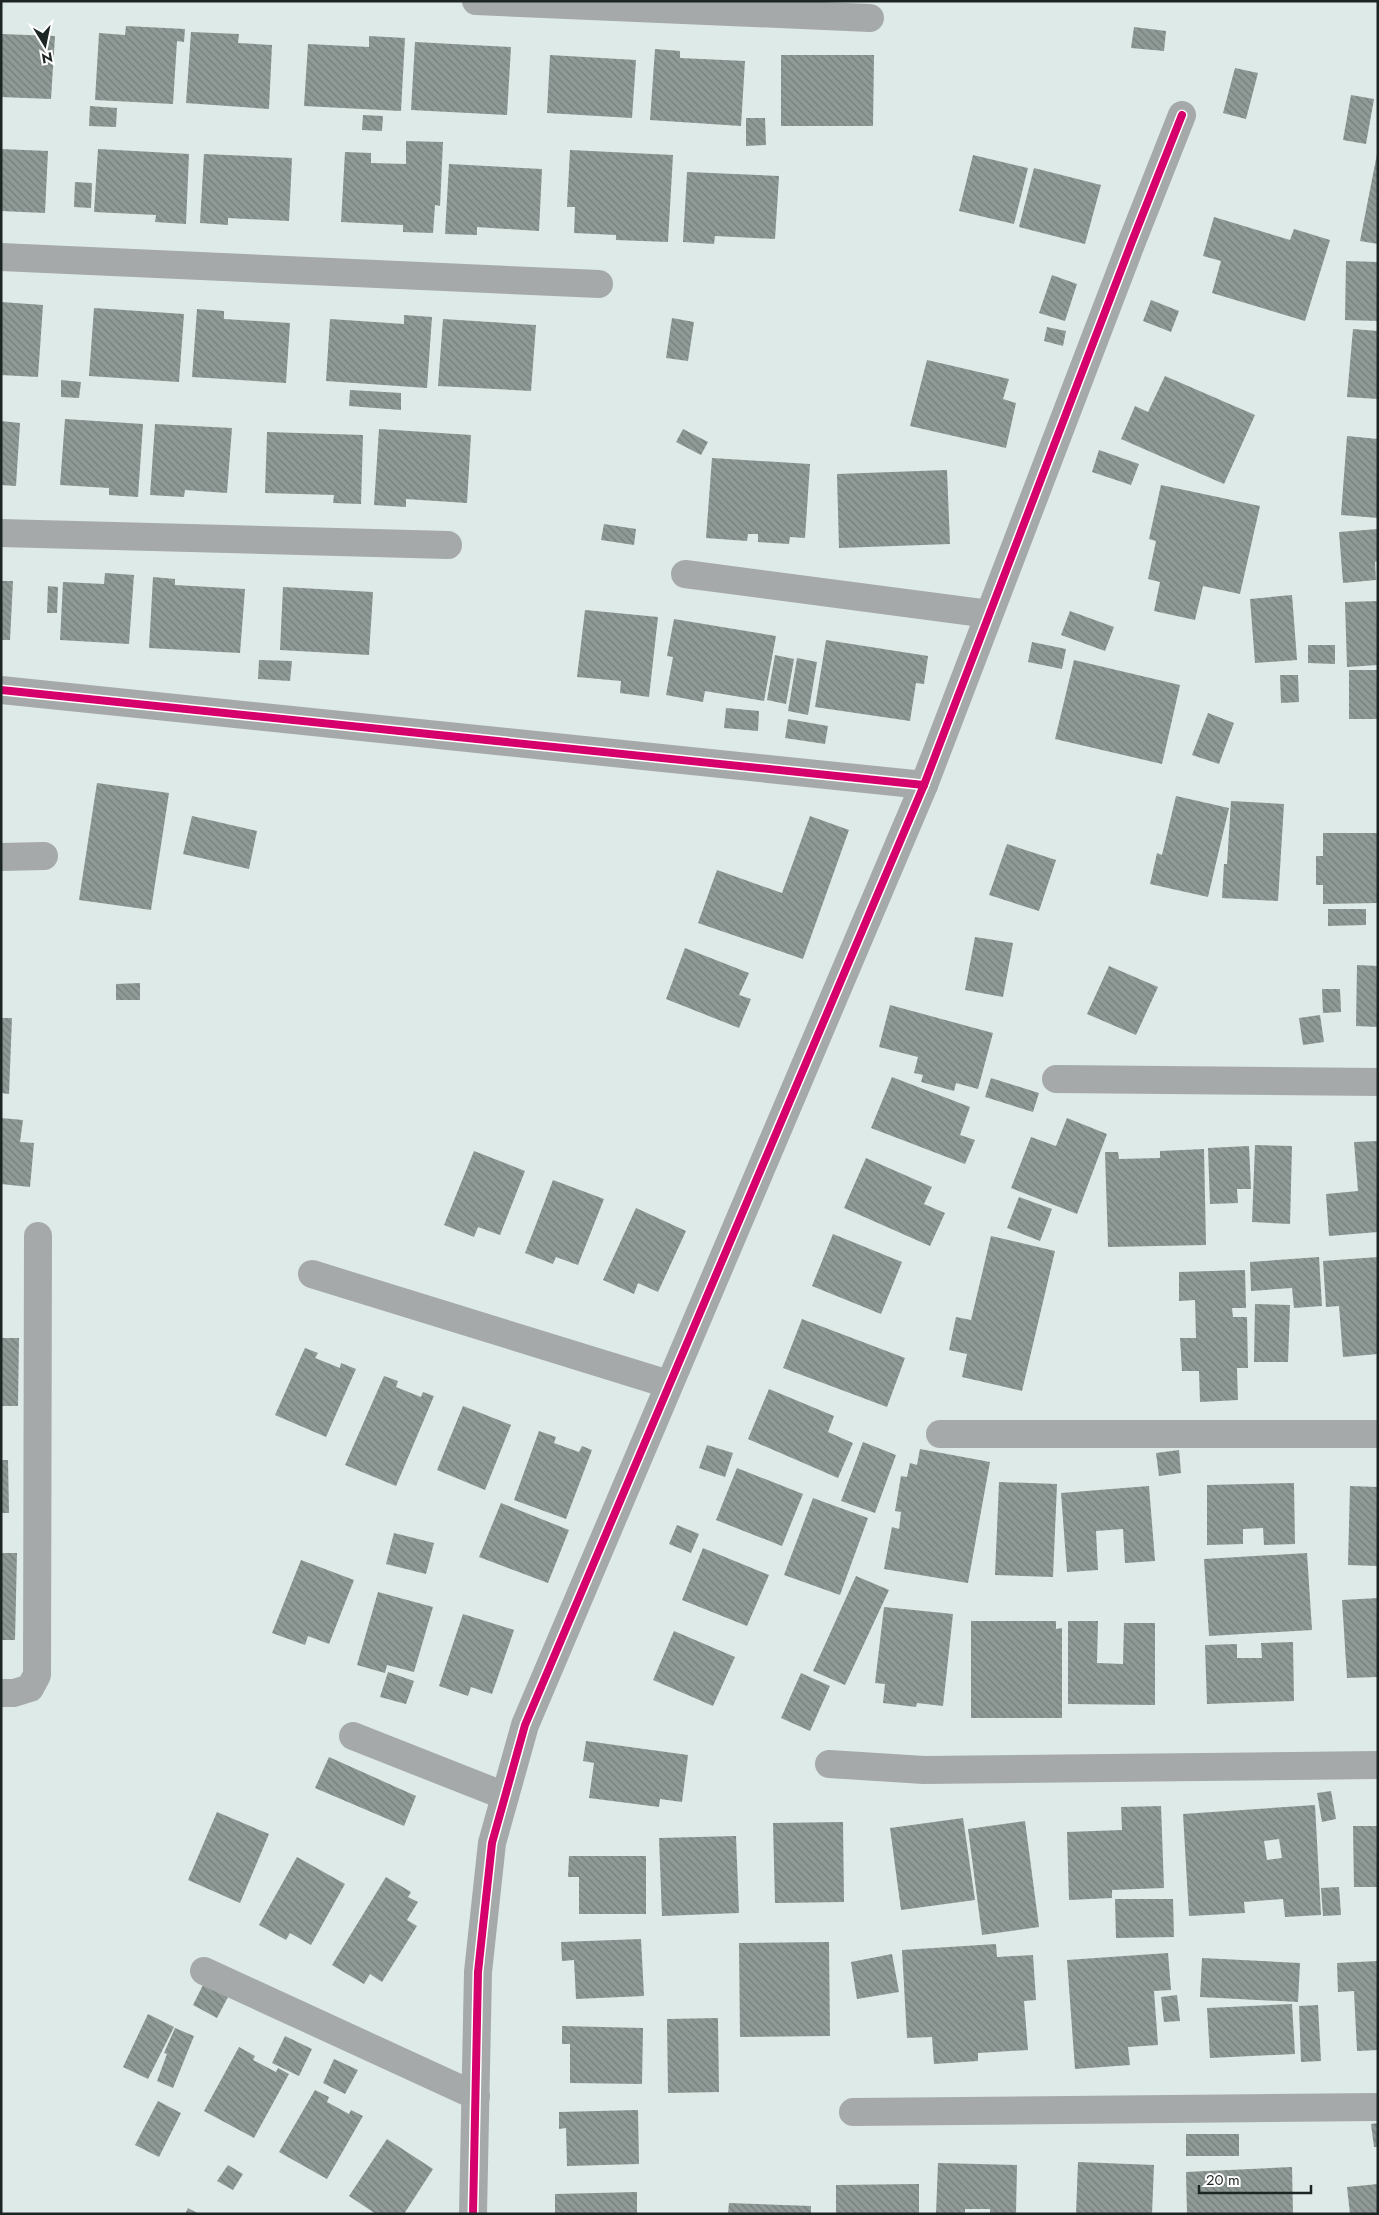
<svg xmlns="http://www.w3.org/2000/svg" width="1379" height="2215" font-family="Jost,sans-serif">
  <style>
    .building { fill: url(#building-back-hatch); fill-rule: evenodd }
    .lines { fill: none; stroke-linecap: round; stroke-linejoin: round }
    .minor { stroke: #a5a9a9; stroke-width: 28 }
    .cycleway-casing { stroke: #fff; stroke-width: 11 }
    .cycleway { stroke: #d6006c; stroke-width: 8 }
  </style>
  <defs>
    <pattern id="building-back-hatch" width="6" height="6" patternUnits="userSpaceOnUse" patternTransform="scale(1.25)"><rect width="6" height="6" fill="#8f9a96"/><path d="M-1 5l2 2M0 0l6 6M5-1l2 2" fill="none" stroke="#747d7a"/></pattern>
  </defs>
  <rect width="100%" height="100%" fill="#deeae8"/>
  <g class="building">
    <polygon points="126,26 185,29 184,42 177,41 173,104 95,100 99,33 125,35"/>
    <polygon points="1134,27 1166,31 1164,51 1131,48"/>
    <polygon points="191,32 239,34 238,43 272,45 269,109 186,103"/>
    <polygon points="1,34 55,36 51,99 1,97"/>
    <polygon points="369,36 405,38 401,111 304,106 308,44 369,47"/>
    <polygon points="415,42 511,47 507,115 411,110"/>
    <polygon points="655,49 680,51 680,58 745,61 741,126 650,120"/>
    <polygon points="550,55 636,60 632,118 547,113"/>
    <polygon points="781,55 874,55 873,126 781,126"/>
    <polygon points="1235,68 1258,73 1246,119 1223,113"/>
    <polygon points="1351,95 1374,99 1366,144 1343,140"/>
    <polygon points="90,106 117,108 116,127 89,126"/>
    <polygon points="363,115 383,116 382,131 362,130"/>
    <polygon points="746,118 765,118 766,145 746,146"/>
    <polygon points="406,141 443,142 440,206 435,205 433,233 403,232 403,225 341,222 345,152 371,153 371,163 406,164"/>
    <polygon points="1,149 48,151 45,213 1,211"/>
    <polygon points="98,149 189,154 186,224 155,222 156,215 94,212"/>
    <polygon points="570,150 673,155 668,242 616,240 616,235 574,233 575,207 567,207"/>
    <polygon points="204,154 292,158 289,221 228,218 228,225 200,223"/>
    <polygon points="1377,154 1378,154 1378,244 1360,241"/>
    <polygon points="973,155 1028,168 1014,224 959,211"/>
    <polygon points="449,164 542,169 539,231 477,227 477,235 445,234"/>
    <polygon points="1034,168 1101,185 1085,244 1019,227"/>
    <polygon points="687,172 779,176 775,239 715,236 714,244 683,242"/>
    <polygon points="75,182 92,183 91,208 74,207"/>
    <polygon points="1214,217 1290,240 1294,229 1330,240 1305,321 1212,293 1221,261 1203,256"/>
    <polygon points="1346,261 1378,262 1378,321 1345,320"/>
    <polygon points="1052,275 1077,284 1065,321 1039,313"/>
    <polygon points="1151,300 1179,311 1171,332 1143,321"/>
    <polygon points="1,302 43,305 38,377 1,375"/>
    <polygon points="94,308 184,314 179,382 89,376"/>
    <polygon points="197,309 224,311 224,319 290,323 286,383 192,377"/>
    <polygon points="404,315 432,317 427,388 326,381 330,319 404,324"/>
    <polygon points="672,318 694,322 688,361 666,358"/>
    <polygon points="443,319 536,325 531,391 438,386"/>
    <polygon points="1047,327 1066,331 1063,346 1044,341"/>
    <polygon points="1353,329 1378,331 1378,399 1347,397"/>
    <polygon points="927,360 1009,379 1003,399 1016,403 1006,448 910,426"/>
    <polygon points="1165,376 1255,415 1224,484 1121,439 1135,406 1148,412"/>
    <polygon points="61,380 81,382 79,398 61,397"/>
    <polygon points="350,390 401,393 401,410 349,406"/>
    <polygon points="65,419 143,424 138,497 109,495 109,488 60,485"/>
    <polygon points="1,421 20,423 16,486 1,485"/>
    <polygon points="155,424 232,428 227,493 185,490 184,497 150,495"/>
    <polygon points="379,429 471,435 467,503 406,499 406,507 374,505"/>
    <polygon points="683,429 708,442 701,455 676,442"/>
    <polygon points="267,432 363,435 361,504 333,503 334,495 265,493"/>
    <polygon points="1347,436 1378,439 1378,518 1341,515"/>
    <polygon points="1099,450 1139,464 1131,485 1092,472"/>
    <polygon points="712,458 810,464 805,538 790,537 789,544 758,542 758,534 748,534 747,541 706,538"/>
    <polygon points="947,470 950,544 839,548 837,474"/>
    <polygon points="1161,485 1260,506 1240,594 1203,586 1195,620 1154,611 1160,582 1148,579 1156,541 1149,539"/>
    <polygon points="604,524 636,529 634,545 601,540"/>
    <polygon points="1378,529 1378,561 1375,562 1376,580 1343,583 1339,532"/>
    <polygon points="105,573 134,575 129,644 60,640 63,582 104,584"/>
    <polygon points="153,577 175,579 175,585 245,589 240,653 149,648"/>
    <polygon points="1,581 13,581 10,640 1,640"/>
    <polygon points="48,586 58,587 57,613 47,613"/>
    <polygon points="283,587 373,592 369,655 280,650"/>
    <polygon points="1292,595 1297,660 1255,663 1250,599"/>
    <polygon points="1378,601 1378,665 1347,667 1345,602"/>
    <polygon points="585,610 658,617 649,697 620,693 621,681 577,677"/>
    <polygon points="1070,611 1114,627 1105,651 1061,635"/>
    <polygon points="674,619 776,636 764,701 705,691 703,702 666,695 673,657 667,656"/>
    <polygon points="826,640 928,656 924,684 916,683 910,721 815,707"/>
    <polygon points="1032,642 1066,649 1062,669 1028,662"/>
    <polygon points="1308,645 1335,645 1335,664 1308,663"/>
    <polygon points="775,655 794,659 786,704 767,700"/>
    <polygon points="797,658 817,662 808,715 788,711"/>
    <polygon points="259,660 292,661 290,681 258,679"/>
    <polygon points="1074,660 1180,685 1162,764 1055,739"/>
    <rect x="1349" y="670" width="29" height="49"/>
    <polygon points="1280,675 1298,675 1299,702 1281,703"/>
    <polygon points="726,708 759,711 758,731 724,728"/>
    <polygon points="1208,713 1234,723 1219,764 1192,755"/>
    <polygon points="788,719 828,726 825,744 785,738"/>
    <polygon points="97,783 169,793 151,910 79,900"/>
    <polygon points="1176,796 1229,808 1208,897 1150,884 1157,853 1162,855"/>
    <polygon points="1231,801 1284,804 1278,901 1222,898 1224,864 1227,864"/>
    <polygon points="192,816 257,831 249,869 183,854"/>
    <polygon points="810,816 849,830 803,959 698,923 717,870 782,893"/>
    <polygon points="1323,833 1378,833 1378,903 1323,904 1323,885 1316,885 1316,856 1323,856"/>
    <polygon points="1007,844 1056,860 1039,911 989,895"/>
    <polygon points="1328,909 1366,909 1366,925 1328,926"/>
    <polygon points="975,937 1013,943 1003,997 965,990"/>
    <polygon points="685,948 749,973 739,995 751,999 739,1028 666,999"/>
    <polygon points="1357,965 1378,966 1378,1027 1356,1026"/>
    <polygon points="1109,966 1158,987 1136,1035 1087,1014"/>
    <polygon points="140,983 140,1000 116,1000 116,984"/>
    <polygon points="1322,989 1340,989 1341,1012 1323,1013"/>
    <polygon points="890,1005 993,1033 978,1089 956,1083 954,1091 921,1082 923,1075 914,1073 918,1057 879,1047"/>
    <polygon points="1320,1015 1324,1042 1303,1045 1299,1018"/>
    <polygon points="1,1018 12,1018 9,1094 1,1093"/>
    <polygon points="892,1077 970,1107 960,1135 975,1140 965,1164 871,1128"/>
    <polygon points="991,1078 1039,1093 1033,1112 985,1097"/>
    <polygon points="1,1118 23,1120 20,1142 34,1143 30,1187 1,1184"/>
    <polygon points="1067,1118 1107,1134 1077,1214 1011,1188 1031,1137 1056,1146"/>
    <polygon points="1378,1141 1378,1232 1329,1236 1326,1194 1358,1191 1354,1142"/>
    <polygon points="1255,1145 1292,1146 1290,1224 1252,1222"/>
    <polygon points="1249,1146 1251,1189 1237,1189 1238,1203 1210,1204 1208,1148"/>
    <polygon points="1204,1149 1206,1245 1108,1247 1105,1152 1118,1152 1119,1159 1160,1158 1160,1151"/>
    <polygon points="474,1151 525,1171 500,1235 478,1227 474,1237 444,1225"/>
    <polygon points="866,1158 932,1187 924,1204 945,1213 930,1246 844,1208"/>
    <polygon points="553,1180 604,1199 578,1265 556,1257 553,1264 525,1253"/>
    <polygon points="1019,1197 1052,1209 1040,1241 1007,1228"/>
    <polygon points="636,1208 686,1231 658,1292 638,1283 634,1294 603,1280"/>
    <polygon points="833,1234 902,1262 881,1314 812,1286"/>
    <polygon points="991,1236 1055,1251 1022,1391 962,1377 967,1354 949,1350 956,1317 971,1320"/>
    <polygon points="1319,1257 1322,1306 1294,1308 1292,1288 1251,1291 1250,1262"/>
    <polygon points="1378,1257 1378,1354 1343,1357 1339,1306 1326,1307 1323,1261"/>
    <polygon points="1245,1270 1246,1308 1232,1308 1233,1317 1247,1317 1248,1368 1237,1368 1238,1400 1200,1402 1199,1371 1182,1371 1180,1338 1196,1338 1195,1300 1179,1301 1179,1272"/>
    <polygon points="1255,1304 1290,1305 1288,1362 1254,1362"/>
    <polygon points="802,1319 905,1358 887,1407 783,1368"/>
    <polygon points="1,1338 19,1338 18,1406 1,1406"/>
    <polygon points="305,1348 318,1353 315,1358 340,1368 341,1363 356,1369 326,1437 275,1415"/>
    <polygon points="384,1376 398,1381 396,1387 421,1397 423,1392 434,1396 396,1486 345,1465"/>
    <polygon points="769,1389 834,1416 828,1432 853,1443 838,1478 748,1439"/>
    <polygon points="463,1406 511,1425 485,1490 437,1470"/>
    <polygon points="539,1431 556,1437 554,1443 579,1452 582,1446 592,1450 566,1519 514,1500"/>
    <polygon points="863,1442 896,1455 875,1513 841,1501"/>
    <polygon points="707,1445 733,1453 725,1477 699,1468"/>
    <polygon points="920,1449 990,1462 968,1583 884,1569 892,1527 899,1529 901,1512 895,1511 901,1476 907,1477 910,1463 917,1465"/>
    <polygon points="1179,1450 1181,1473 1159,1476 1156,1453"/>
    <polygon points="1,1460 8,1460 9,1513 1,1513"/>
    <polygon points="737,1468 803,1494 782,1546 716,1520"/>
    <polygon points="999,1482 1057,1484 1053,1577 995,1575"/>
    <polygon points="1294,1483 1295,1544 1264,1545 1263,1528 1243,1529 1243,1544 1207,1545 1207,1485"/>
    <polygon points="1149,1486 1155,1561 1125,1563 1123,1529 1096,1531 1098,1570 1067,1572 1061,1493"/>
    <polygon points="1350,1486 1378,1487 1378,1566 1348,1565"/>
    <polygon points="813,1498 868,1518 840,1595 784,1575"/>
    <polygon points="501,1503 569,1530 548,1583 479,1557"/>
    <polygon points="677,1525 699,1534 691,1553 669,1544"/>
    <polygon points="394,1533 434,1543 426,1574 386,1564"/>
    <polygon points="703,1548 769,1575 747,1626 682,1600"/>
    <polygon points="1,1553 17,1553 15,1640 1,1640"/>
    <polygon points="1307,1553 1312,1630 1209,1636 1204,1559"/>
    <polygon points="301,1560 354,1580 329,1644 308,1636 305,1645 272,1633"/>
    <polygon points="856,1576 889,1590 845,1685 813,1671"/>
    <polygon points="378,1592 433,1607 414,1672 387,1665 385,1673 357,1665"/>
    <polygon points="1378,1598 1378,1677 1347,1678 1342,1600"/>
    <polygon points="884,1607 953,1614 943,1706 917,1703 916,1707 883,1703 885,1684 875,1683"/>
    <polygon points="463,1614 514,1630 492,1694 471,1687 468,1696 439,1686"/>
    <polygon points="971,1621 1056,1621 1056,1629 1062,1628 1062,1718 971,1718"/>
    <polygon points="1068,1621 1098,1621 1097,1663 1123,1664 1124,1623 1155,1623 1155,1705 1068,1704"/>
    <polygon points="674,1631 735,1657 713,1706 653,1680"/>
    <polygon points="1293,1642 1294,1701 1207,1704 1205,1645 1237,1644 1237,1658 1262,1658 1261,1643"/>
    <polygon points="388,1672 414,1681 406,1704 380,1697"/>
    <polygon points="801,1673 830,1686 810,1731 781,1718"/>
    <polygon points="586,1741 688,1755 682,1802 660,1799 659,1807 589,1798 594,1763 583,1761"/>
    <polygon points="329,1757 416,1796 404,1826 315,1788"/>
    <polygon points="1331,1791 1336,1819 1322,1822 1317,1793"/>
    <path d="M1315,1805l6,110 -36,2 -2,-18 -39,3 1,11 -56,3 -6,-102zM1279,1839l3,19 -15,2 -3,-19z"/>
    <polygon points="1161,1806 1164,1888 1112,1890 1112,1898 1069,1900 1067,1832 1122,1830 1121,1807"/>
    <polygon points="217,1812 269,1834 240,1903 188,1880"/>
    <polygon points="963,1818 975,1900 901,1910 890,1828"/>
    <polygon points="1025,1821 1039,1927 982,1935 968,1829"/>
    <polygon points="843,1822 844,1902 775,1903 773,1823"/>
    <polygon points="1353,1826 1378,1826 1378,1887 1354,1887"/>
    <polygon points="736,1836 739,1913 662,1916 659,1838"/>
    <polygon points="569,1856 646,1856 646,1914 579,1914 579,1877 568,1877"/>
    <polygon points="297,1857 345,1884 311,1945 290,1933 286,1940 259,1925"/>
    <polygon points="386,1877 411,1892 408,1897 418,1902 407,1920 417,1926 382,1982 370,1974 364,1984 332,1965"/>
    <polygon points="1339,1887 1341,1915 1323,1916 1321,1888"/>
    <polygon points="1115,1899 1173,1899 1174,1937 1116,1938"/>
    <polygon points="641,1939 644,1996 576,1999 574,1960 562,1961 561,1942"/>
    <polygon points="829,1942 830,2036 740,2037 739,1943"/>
    <polygon points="996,1944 997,1957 1033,1955 1036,2000 1024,2001 1028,2050 978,2053 978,2061 934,2064 932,2037 907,2038 902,1950"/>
    <polygon points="1168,1953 1171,1990 1154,1991 1158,2045 1128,2047 1130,2065 1075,2069 1067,1960"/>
    <polygon points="892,1954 899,1992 857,1999 851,1962"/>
    <polygon points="1202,1958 1300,1963 1298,2002 1200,1997"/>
    <polygon points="1378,1961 1378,2050 1357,2051 1354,1991 1338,1992 1337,1963"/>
    <polygon points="203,1985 228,1997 217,2018 193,2005"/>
    <polygon points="1177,1995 1180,2021 1164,2022 1161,1997"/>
    <polygon points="1292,2004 1295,2054 1210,2058 1207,2008"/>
    <polygon points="1318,2005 1321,2061 1301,2062 1299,2006"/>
    <polygon points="148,2014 174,2027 148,2079 123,2067"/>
    <polygon points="718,2018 719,2092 668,2093 667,2019"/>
    <polygon points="562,2026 643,2028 642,2084 570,2083 570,2044 562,2044"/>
    <polygon points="175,2028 194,2036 173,2088 157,2081 167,2054 164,2053"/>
    <polygon points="285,2036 312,2049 299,2076 272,2063"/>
    <polygon points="239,2047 255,2056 253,2060 276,2072 278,2068 289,2074 254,2138 204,2111"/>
    <polygon points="334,2059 358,2070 345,2094 323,2083"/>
    <polygon points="315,2090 329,2097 327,2102 349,2114 351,2110 363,2116 327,2179 279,2152"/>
    <polygon points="158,2101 181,2113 159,2157 135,2145"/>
    <polygon points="638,2110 639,2164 567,2166 566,2128 559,2129 559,2112"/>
    <polygon points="1378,2123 1378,2147 1374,2147 1371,2124"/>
    <rect x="1186" y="2134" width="53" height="22"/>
    <polygon points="387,2139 433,2169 404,2214 376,2214 349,2196"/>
    <polygon points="1078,2162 1154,2165 1152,2214 1076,2214"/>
    <polygon points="938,2163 1017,2165 1016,2214 990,2214 990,2209 965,2209 965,2214 936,2214"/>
    <polygon points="228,2165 243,2174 233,2190 217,2181"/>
    <polygon points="1292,2167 1293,2214 1187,2214 1186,2172"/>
    <polygon points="919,2184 919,2214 836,2214 836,2185"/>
    <polygon points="1378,2184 1378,2214 1350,2214 1347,2187"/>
    <polygon points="637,2192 637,2214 555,2214 555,2194"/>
    <polygon points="729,2203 811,2206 811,2214 728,2214"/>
    <polygon points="188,2208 199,2214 185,2214"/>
  </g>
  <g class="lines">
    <g class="minor">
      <polyline points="476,1 870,18"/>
      <polyline points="1,257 599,284"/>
      <polyline points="1,533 448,545"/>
      <polyline points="685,574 989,614"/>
      <polyline points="1,690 924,785"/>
      <polyline points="1,857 44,856"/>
      <polyline points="1056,1079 1378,1082"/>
      <polyline points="312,1274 668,1384"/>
      <polyline points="940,1434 1378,1434"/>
      <polyline points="1,1693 14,1693 30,1688 37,1675 38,1236"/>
      <polyline points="353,1736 505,1796"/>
      <polyline points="829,1764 924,1770 1378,1765"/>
      <polyline points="204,1971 476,2096"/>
      <polyline points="853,2112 1378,2107"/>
      <polyline points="473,2214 478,1972 492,1843 525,1725 924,785 1131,244 1182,115"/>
    </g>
    <defs>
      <g id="cycleway">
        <polyline points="1,690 924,785"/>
        <polyline points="473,2214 478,1972 492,1843 525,1725 924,785 1131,244 1182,115"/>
      </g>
    </defs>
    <use href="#cycleway" class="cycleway-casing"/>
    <use href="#cycleway" class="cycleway"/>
  </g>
  <rect width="1379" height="2215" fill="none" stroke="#1d2524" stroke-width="5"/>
  <g transform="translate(45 45) rotate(170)" stroke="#ffffff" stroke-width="4" paint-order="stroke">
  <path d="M0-4L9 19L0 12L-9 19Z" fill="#1d2524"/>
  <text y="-8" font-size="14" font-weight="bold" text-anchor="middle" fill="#1d2524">N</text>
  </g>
  <path d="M1199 2185v8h112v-8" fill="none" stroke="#1d2524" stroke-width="2.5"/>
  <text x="1206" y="2185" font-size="15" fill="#1d2524" stroke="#ffffff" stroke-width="4" paint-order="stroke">20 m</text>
</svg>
